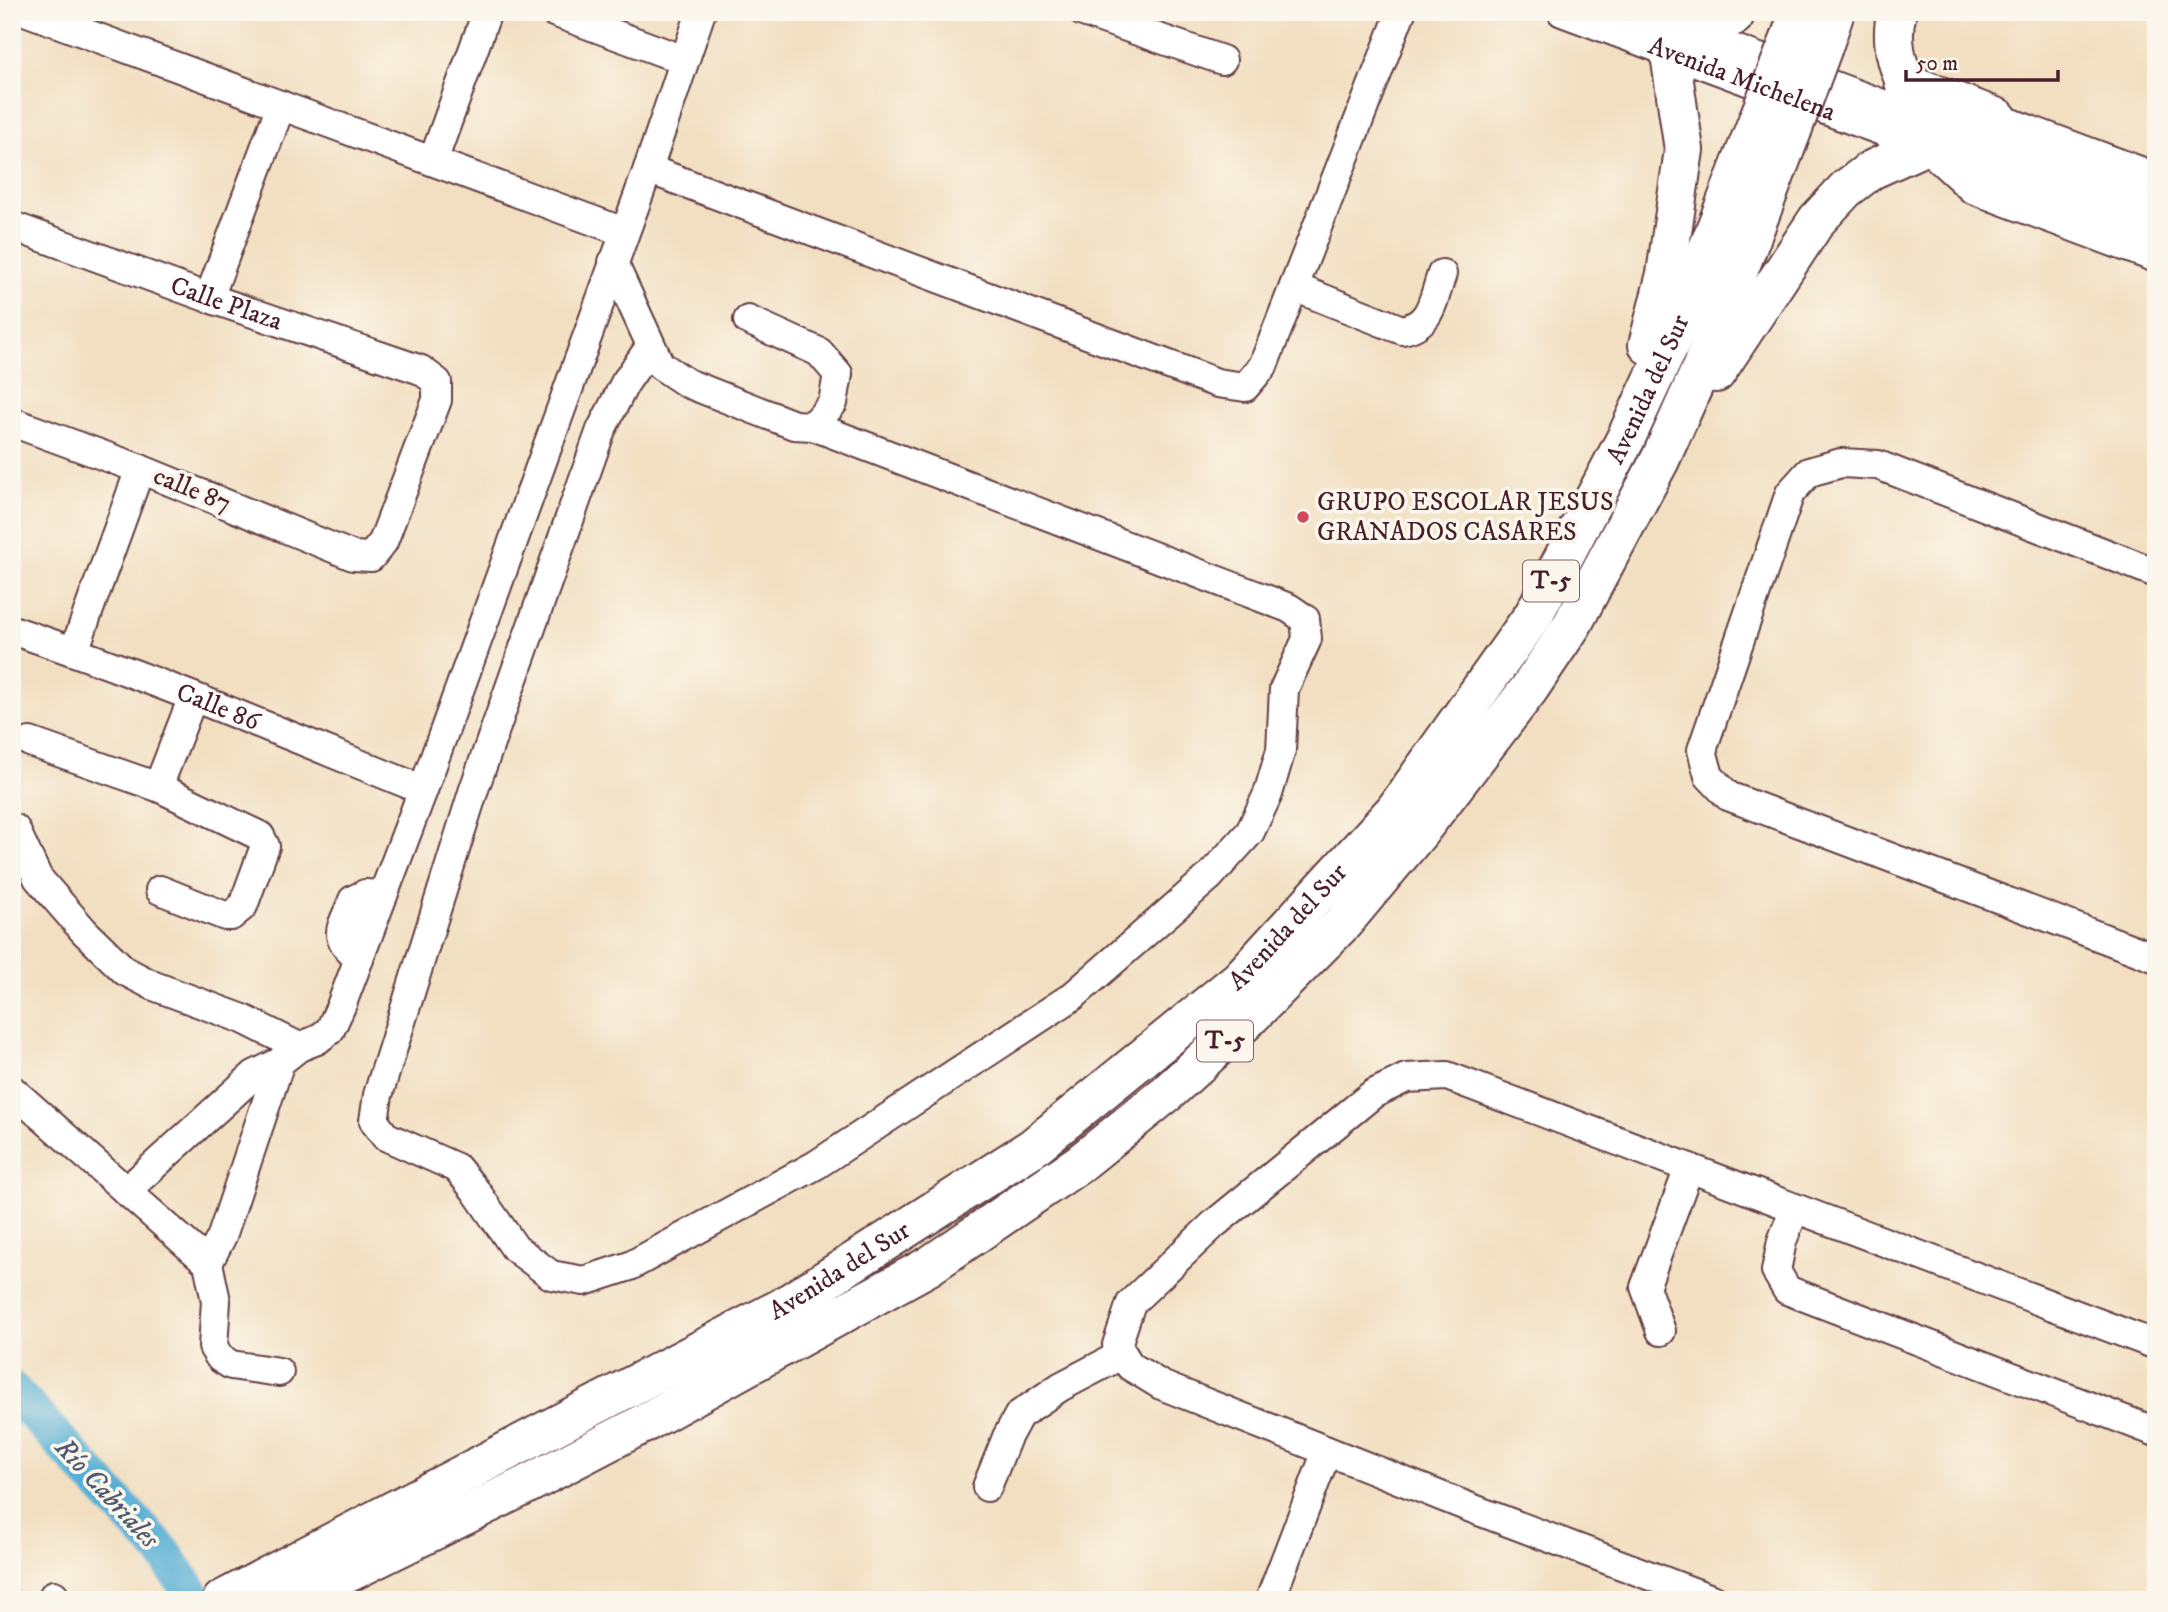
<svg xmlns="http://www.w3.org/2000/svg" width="2168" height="1612" font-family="'IM FELL DW Pica',serif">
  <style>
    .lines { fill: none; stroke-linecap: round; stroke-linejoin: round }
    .river { stroke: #56afd4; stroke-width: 37 }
    .minor-casing { stroke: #633c42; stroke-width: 32 }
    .highway-casing { stroke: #633c42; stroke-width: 42 }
    .minor { stroke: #fff; stroke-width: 28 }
    .highway { stroke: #fff; stroke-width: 38 }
    .highway-bridge-casing { stroke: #633c42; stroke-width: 42; stroke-linecap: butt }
    .highway-bridge { stroke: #fff; stroke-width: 38 }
    .poi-dot { fill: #d1495b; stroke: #fbf7ec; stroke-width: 2.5 }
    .labels { text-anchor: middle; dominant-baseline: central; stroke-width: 7; stroke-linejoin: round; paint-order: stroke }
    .shield { fill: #fbf7ec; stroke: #7f6065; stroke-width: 2 }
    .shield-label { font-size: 24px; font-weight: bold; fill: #4a1f2b }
    .street-label { font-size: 26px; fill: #4a1f2b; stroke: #fbf7ec }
    .poi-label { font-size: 26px; fill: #4a1f2b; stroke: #fbf7ec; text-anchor: start }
    .water-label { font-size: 28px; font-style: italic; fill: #4f596f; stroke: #fbf7ec }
  </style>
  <rect width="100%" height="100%" fill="#fbf7ec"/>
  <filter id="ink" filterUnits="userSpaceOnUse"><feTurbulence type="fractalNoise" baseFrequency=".0143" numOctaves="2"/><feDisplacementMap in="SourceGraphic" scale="14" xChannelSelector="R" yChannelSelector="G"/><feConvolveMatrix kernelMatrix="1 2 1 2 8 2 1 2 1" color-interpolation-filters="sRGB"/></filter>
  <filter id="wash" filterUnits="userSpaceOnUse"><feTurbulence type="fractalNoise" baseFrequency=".00686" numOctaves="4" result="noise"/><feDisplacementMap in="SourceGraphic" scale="28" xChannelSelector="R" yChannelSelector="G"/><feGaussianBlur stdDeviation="1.57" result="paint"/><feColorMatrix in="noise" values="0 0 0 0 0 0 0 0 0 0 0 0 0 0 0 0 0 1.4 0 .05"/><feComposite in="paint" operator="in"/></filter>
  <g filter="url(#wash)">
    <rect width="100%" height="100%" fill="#f2dfc1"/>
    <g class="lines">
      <polyline class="river" points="12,1390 163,1552 196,1600"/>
    </g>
  </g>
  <g filter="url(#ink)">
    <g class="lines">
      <defs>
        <g id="minor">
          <polyline points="28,12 624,232"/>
          <polyline points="554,12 684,60"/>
          <polyline points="1083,12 1222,60"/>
          <path id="s1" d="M1562,12l594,221"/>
          <polyline points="1636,12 2156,206"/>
          <polyline points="1980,118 1998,118 2156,177"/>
          <polyline points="1937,157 1972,189 2156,258"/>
          <polyline points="433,161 487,12"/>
          <polyline points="648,169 1217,383 1245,387 1263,366 1401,12"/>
          <path id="s2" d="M12,226l197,72 212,72 16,12v18l-54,142 -12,15 -18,-1 -213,-87 -128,-47"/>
          <polyline points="613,262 660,365 687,383 794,425 813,426 833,403 838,374 819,352 748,320"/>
          <path d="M1294,287l108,43c30,-5 31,-31 40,-56"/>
          <polyline points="209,298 281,105"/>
          <polyline points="650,347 625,383 601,430 474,789 378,1095 374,1121 385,1136 457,1168 475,1190 515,1248 551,1275 584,1281 630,1266 816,1165 1073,996 1209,877 1250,832 1268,794 1281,750 1284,689 1307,639 1305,619 1289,608 813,426"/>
          <polyline points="2156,573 1878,465 1841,463 1809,472 1790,493 1702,750 1709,776 1728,796 2156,958"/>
          <path id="s3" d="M12,630c139,47 275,105 411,160"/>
          <polyline points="74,651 140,469"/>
          <polyline points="30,742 158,787 193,697"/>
          <polyline points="158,787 260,836 265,846 243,906 231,916 225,916 160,890"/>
          <polyline points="15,829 38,878 84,931 125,971 154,986 243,1019 299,1047"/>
          <path d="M359,959c-28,-24 -18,-28 -6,-59l12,-6 18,1"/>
          <polyline points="12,1090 208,1263 216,1301 213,1347 220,1358 231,1365 279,1372"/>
          <polyline points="126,1191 254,1075 280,1062"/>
          <polyline points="1795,1208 1782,1241 1776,1271 1787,1290 2156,1432"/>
          <polyline points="208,1263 222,1236 280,1062 299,1047 317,1040 330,1030 341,1006 423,790 648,169 701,12"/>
          <polyline points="1661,1331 1645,1287 1689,1168"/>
          <polyline points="987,1487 1007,1437 1019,1415 1060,1387 1121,1355"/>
          <polyline points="52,1600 54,1595"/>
          <polyline points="1270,1600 1327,1451"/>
          <polyline points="1714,1600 1471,1508 1161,1385 1130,1366 1117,1345 1131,1303 1214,1224 1373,1094 1406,1078 1447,1076 2156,1345"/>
        </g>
        <g id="highway">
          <path d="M1897,12c-11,39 9,76 29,108"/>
          <polyline points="1687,31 1710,26 1734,16 1736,12"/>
          <polyline points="1790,39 1799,12"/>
          <polyline points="1823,47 1835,12"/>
          <polyline points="1904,82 1998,118"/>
          <polyline points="1648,345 1666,274 1684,150 1670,54"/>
          <polyline points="1716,373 1817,220 1846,189 1871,170 1924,146"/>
          <path id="s4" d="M222,1600l561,-293 249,-159 208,-169 155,-169 139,-196 91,-174 52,-112 81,-208"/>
          <polyline points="293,1600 524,1486 639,1426 929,1266 1079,1164 1167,1093 1244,1023 1343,923 1420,831 1529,689 1572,625 1660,460 1701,369 1792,131"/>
        </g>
      </defs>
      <use href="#minor" class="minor-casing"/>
      <use href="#highway" class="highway-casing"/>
      <use href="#minor" class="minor"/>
      <use href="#highway" class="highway"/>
      <defs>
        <g id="highway-bridge">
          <polyline points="1758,120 1790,39"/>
          <polyline points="1792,131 1823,47"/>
        </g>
      </defs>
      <use href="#highway-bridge" class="highway-bridge-casing"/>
      <use href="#highway-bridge" class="highway-bridge"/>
    </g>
  </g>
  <circle class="poi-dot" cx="1303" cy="517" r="7"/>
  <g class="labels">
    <g class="shield">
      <rect x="1523" y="560.5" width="56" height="41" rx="5"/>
      <rect x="1197" y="1020.5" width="56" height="41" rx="5"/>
    </g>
    <g class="shield-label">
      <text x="1551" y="581">T-5</text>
      <text x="1225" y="1041">T-5</text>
    </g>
    <g class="street-label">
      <text stroke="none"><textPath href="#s1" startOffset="192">Avenida Michelena</textPath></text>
      <text stroke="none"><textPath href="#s2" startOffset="228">Calle Plaza</textPath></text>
      <text stroke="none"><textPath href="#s4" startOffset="1918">Avenida del Sur</textPath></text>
      <text transform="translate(192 490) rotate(22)">calle 87</text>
      <text stroke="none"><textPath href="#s3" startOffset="220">Calle 86</textPath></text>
      <text stroke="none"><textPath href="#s4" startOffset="1267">Avenida del Sur</textPath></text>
      <text stroke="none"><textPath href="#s4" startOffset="700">Avenida del Sur</textPath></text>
    </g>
    <g class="poi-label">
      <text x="1317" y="502">GRUPO ESCOLAR JESUS<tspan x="1317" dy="30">GRANADOS CASARES</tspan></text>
    </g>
    <g class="water-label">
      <text transform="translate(107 1493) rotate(47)">Río Cabriales</text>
    </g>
  </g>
  <rect width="2168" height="1612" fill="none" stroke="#fbf7ec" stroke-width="42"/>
  <path d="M1906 70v10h152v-10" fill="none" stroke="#4a1f2b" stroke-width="3.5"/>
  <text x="1916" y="70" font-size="21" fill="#4a1f2b" stroke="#fbf7ec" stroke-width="5" paint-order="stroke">50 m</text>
</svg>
